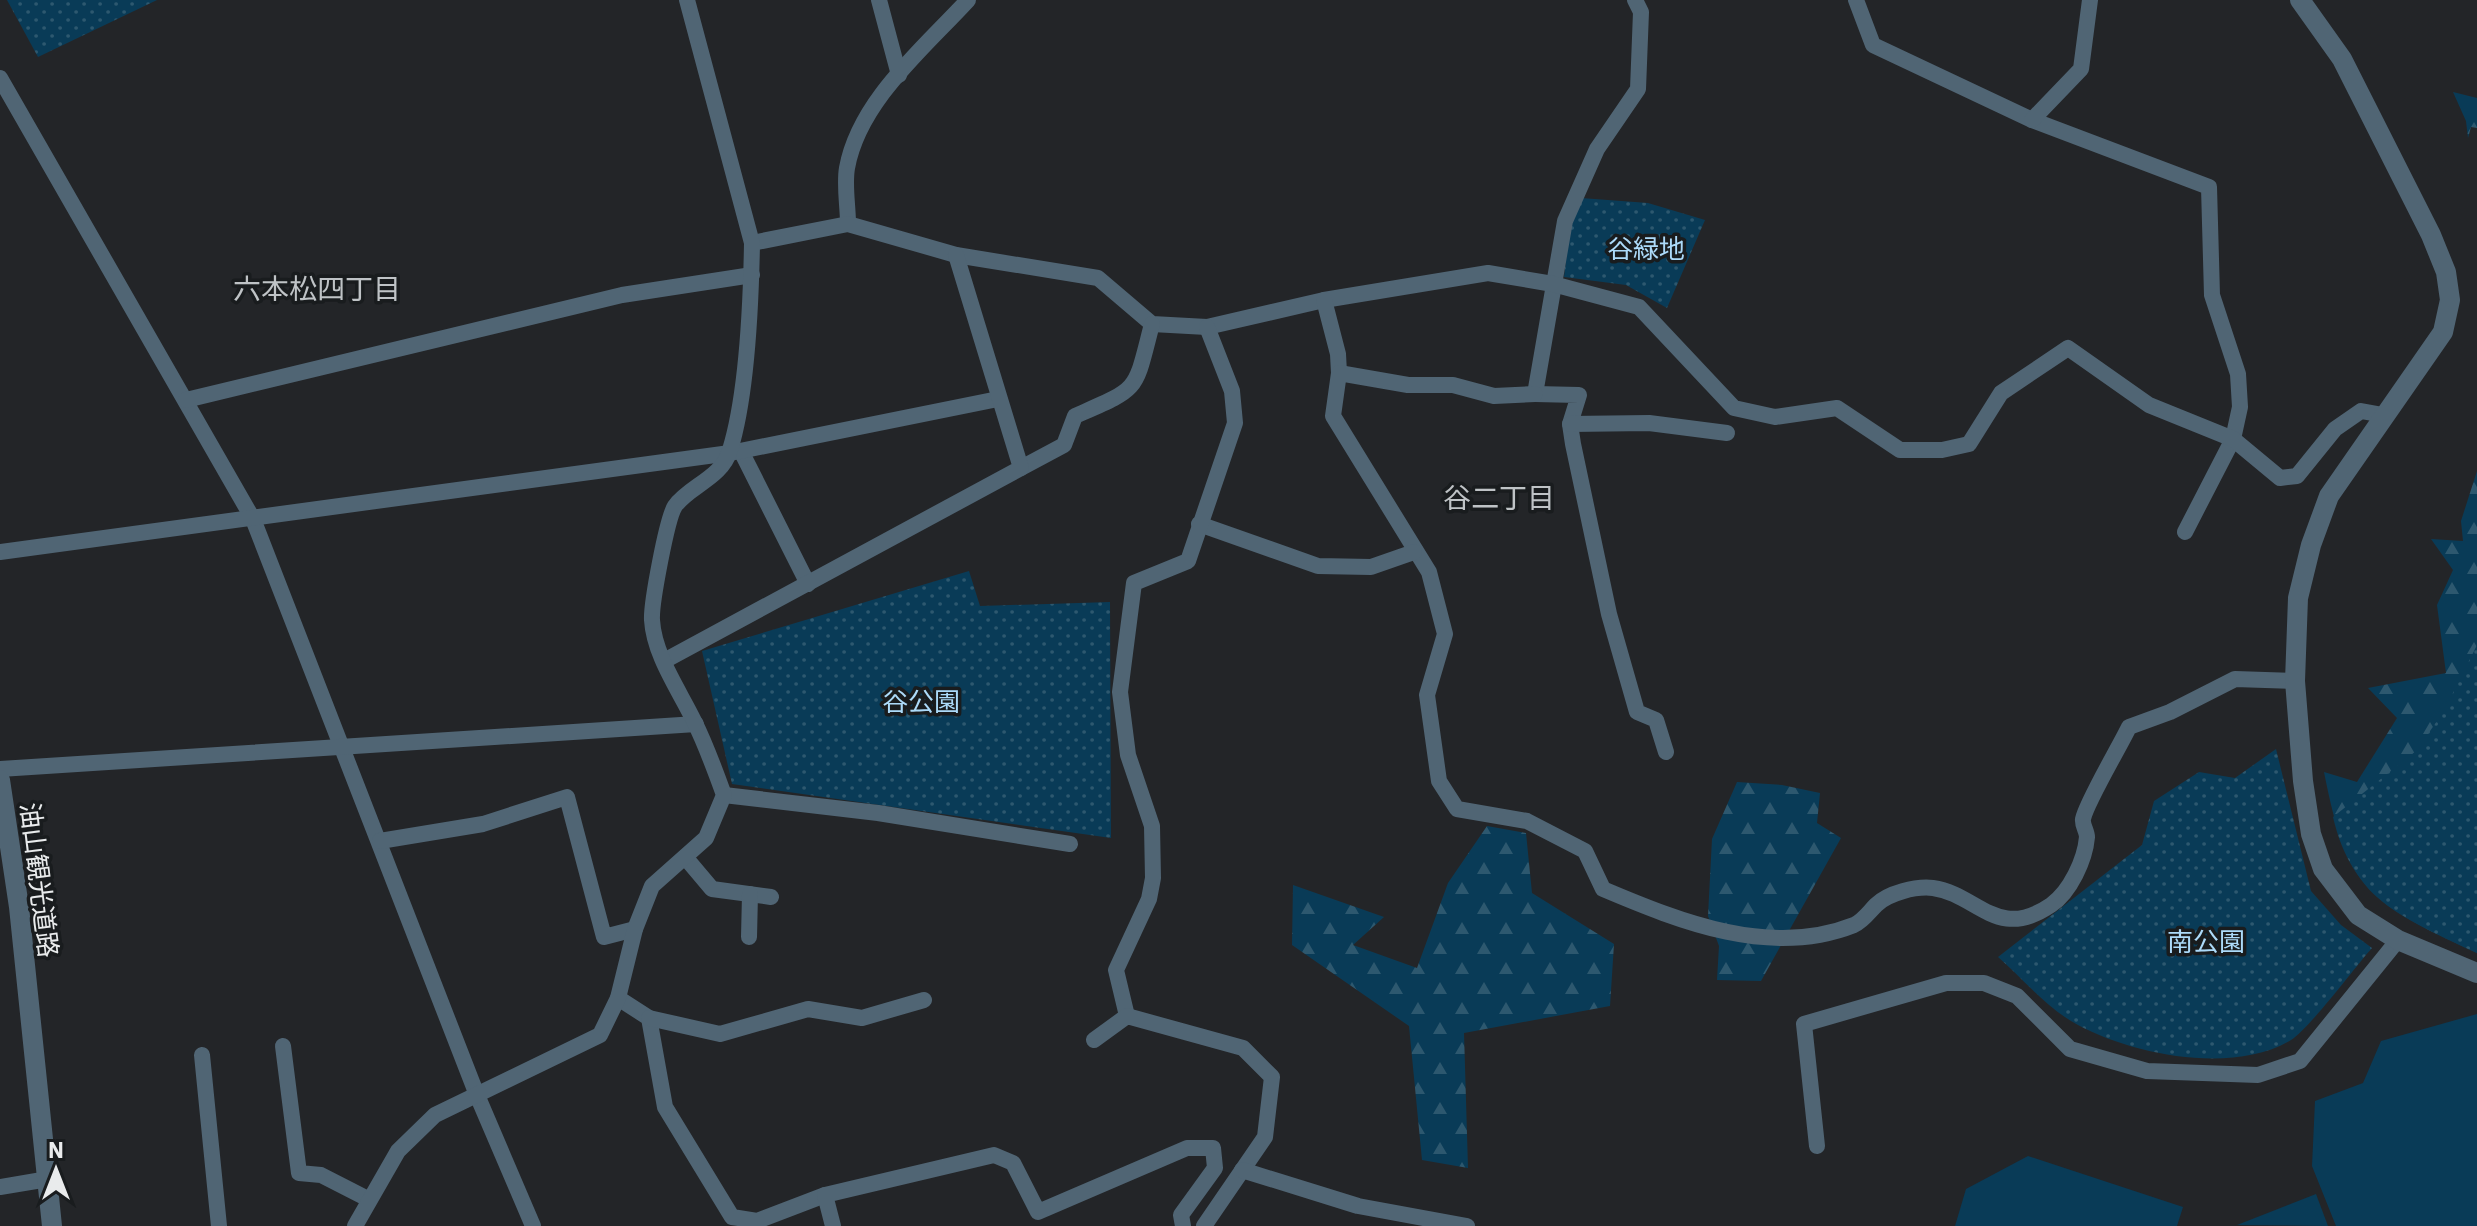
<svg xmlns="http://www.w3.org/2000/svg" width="2477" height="1226" font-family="'IBM Plex Sans','Noto Sans JP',sans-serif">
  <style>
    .forest { fill: url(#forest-firs) }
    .park { fill: url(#park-dots) }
    .pitch { fill: #093b57 }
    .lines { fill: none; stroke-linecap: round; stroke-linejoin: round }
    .minor { stroke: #506574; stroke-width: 16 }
    .tertiary { stroke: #506574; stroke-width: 20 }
    .labels { text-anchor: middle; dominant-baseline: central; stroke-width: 7; stroke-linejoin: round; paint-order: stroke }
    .park-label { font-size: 26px; fill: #acdaf9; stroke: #191c1e }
    .street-label { font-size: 26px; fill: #e9ebec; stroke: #191c1e }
    .neighbourhood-label { font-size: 28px; fill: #bfc3c6; stroke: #191c1e }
  </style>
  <defs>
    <pattern id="forest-firs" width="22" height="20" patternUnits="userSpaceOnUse" patternTransform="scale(2)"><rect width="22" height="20" fill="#093b57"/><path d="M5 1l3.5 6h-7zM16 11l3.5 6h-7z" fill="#2d586f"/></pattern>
    <pattern id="park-dots" width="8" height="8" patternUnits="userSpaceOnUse" patternTransform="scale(2)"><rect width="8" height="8" fill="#093b57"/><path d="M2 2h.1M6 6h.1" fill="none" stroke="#2d586f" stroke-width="1.8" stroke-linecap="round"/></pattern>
  </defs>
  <rect width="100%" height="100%" fill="#232528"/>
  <g class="forest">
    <polygon points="2453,92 2477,98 2477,128 2471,127 2468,138 2466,121"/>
    <path d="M2477,471v482c-108,-51 -129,-59 -153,-181l33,10 40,-64 -29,-30 78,-15 -9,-68 16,-35 -22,-31 32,2 -2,-20z"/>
    <polygon points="1737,782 1782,785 1820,793 1817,823 1841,838 1761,981 1717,980 1719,946 1708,916 1712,839"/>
    <polygon points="1487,826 1526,833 1532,893 1614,944 1610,1006 1464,1033 1468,1168 1422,1160 1409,1026 1292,945 1293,885 1384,917 1353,945 1417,968 1448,883"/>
  </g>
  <g class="park">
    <polygon points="7,0 157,0 38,57"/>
    <polygon points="1581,198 1648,203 1705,220 1667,308 1626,285 1564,277 1571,218"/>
    <polygon points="969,571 980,606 1110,602 1111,838 732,784 702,651"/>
    <path d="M2477,645v308c-70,-33 -125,-53 -144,-136l83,-66 28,-40z"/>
    <path d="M2276,749l35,142 30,34 31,23c-17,19 -63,81 -81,92 -58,35 -157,15 -213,-15 -29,-15 -55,-46 -80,-68l144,-112 12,-44 45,-29 36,6z"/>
  </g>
  <g class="pitch">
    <polygon points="2477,1014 2477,1226 2336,1226 2312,1166 2315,1101 2363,1083 2381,1041"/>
    <polygon points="2028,1156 2183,1207 2177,1226 1955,1226 1966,1189"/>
    <polygon points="2316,1194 2328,1226 2237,1225"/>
  </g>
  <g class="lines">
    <g class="minor">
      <polyline points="879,0 899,75"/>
      <polyline points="1635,0 1641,12 1638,89 1597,149 1565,221 1535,394 1579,395 1570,424 1573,444 1609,614 1637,712 1656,720 1666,752"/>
      <polyline points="1856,0 1873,45 2032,120 2209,187 2212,295 2238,374 2240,407 2233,439 2185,532"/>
      <polyline points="0,78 253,519 477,1095 533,1226"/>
      <polyline points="2032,120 2081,69 2090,0"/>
      <path d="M848,224c0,-18 -4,-39 -1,-56 12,-67 77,-120 121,-168"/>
      <polyline points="752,243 848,224 956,255 1098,278 1152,324 1207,327 1324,300 1488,273 1553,284 1639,307 1734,408 1775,417 1837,408 1900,450 1942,450 1969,444 2001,393 2068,348 2149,405 2233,439 2280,478 2297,476 2335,429 2361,411 2383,415"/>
      <polyline points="1324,300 1338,354 1339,373"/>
      <path d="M1535,394l-41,2 -41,-11h-45l-69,-12 -6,43 96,156 16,62 -18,61 12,86 18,28 70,12 58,30 18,38c78,33 168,69 251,36 9,-4 15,-13 22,-20 12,-12 40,-19 57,-17 44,6 64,54 118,17 19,-13 34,-45 36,-68 0,-6 -5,-12 -4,-18 3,-16 37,-73 46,-92l41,-15 65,-33 60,2"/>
      <polyline points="186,400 622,295 752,275"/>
      <polyline points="1570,424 1649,423 1727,433"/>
      <polyline points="741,451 808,584"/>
      <path d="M1021,468l43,-23 11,-29c66,-29 59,-23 77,-92"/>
      <polyline points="1199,524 1318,566 1371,567 1414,552"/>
      <polyline points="0,552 730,453 998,399"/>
      <polyline points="664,661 1021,468 956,255"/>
      <polyline points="0,769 696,724"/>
      <polyline points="724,795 878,813 1070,844"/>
      <polyline points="380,841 483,824 567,797 604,937 635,929"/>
      <polyline points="685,857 712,889 771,897"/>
      <polyline points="749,937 750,894"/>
      <polyline points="618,998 649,1018 665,1107 732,1217 757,1221 825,1195"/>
      <polyline points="1127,1016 1116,970 1149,899 1153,878 1152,826 1128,755 1120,692 1134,583 1188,561 1235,423 1232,391 1207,327"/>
      <polyline points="649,1018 720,1034 808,1009 862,1018 924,1000"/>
      <polyline points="1094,1040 1127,1016 1243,1048 1272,1077 1265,1137 1204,1226"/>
      <polyline points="283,1046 299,1173 321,1175 368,1199"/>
      <polyline points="202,1055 219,1226"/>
      <polyline points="1817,1146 1804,1024 1946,983 1984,983 2017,996 2070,1049 2147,1071 2258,1075 2300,1061 2398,940"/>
      <polyline points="1242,1170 1358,1206 1467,1226"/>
      <polyline points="0,1187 48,1179"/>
      <path d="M355,1226l43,-75 37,-36 165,-80 18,-37 17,-69 17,-43 54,-48 18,-43c-9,-25 -18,-50 -30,-74 -15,-31 -40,-66 -42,-101 -1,-16 15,-102 23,-114 14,-20 47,-28 55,-56 17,-55 21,-149 22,-207l-65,-243"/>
      <polyline points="833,1226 825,1195 994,1155 1013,1163 1038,1212 1187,1148 1213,1148 1215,1168 1181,1215 1183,1226"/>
    </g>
    <g class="tertiary">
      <polyline points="2300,0 2342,59 2431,235 2446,272 2450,300 2443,332 2329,496 2311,545 2298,598 2295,681 2303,781 2311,834 2323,869 2358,915 2398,940 2477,973"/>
      <polyline points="0,780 19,907 52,1226"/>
    </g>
  </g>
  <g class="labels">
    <g class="park-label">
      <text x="1646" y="248">谷緑地</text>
      <text x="921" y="701">谷公園</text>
      <text x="2206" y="941">南公園</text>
    </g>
    <g class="street-label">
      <text transform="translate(40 880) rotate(83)">油山観光道路</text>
    </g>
    <g class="neighbourhood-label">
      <text x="317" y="288">六本松四丁目</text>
      <text x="1499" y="497">谷二丁目</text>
    </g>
  </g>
  <g transform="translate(56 1170)" stroke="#191c1e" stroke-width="6" paint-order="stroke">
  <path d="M0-6L14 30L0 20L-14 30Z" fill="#e9ebec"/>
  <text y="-12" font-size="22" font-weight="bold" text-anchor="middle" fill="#e9ebec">N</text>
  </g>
</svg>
